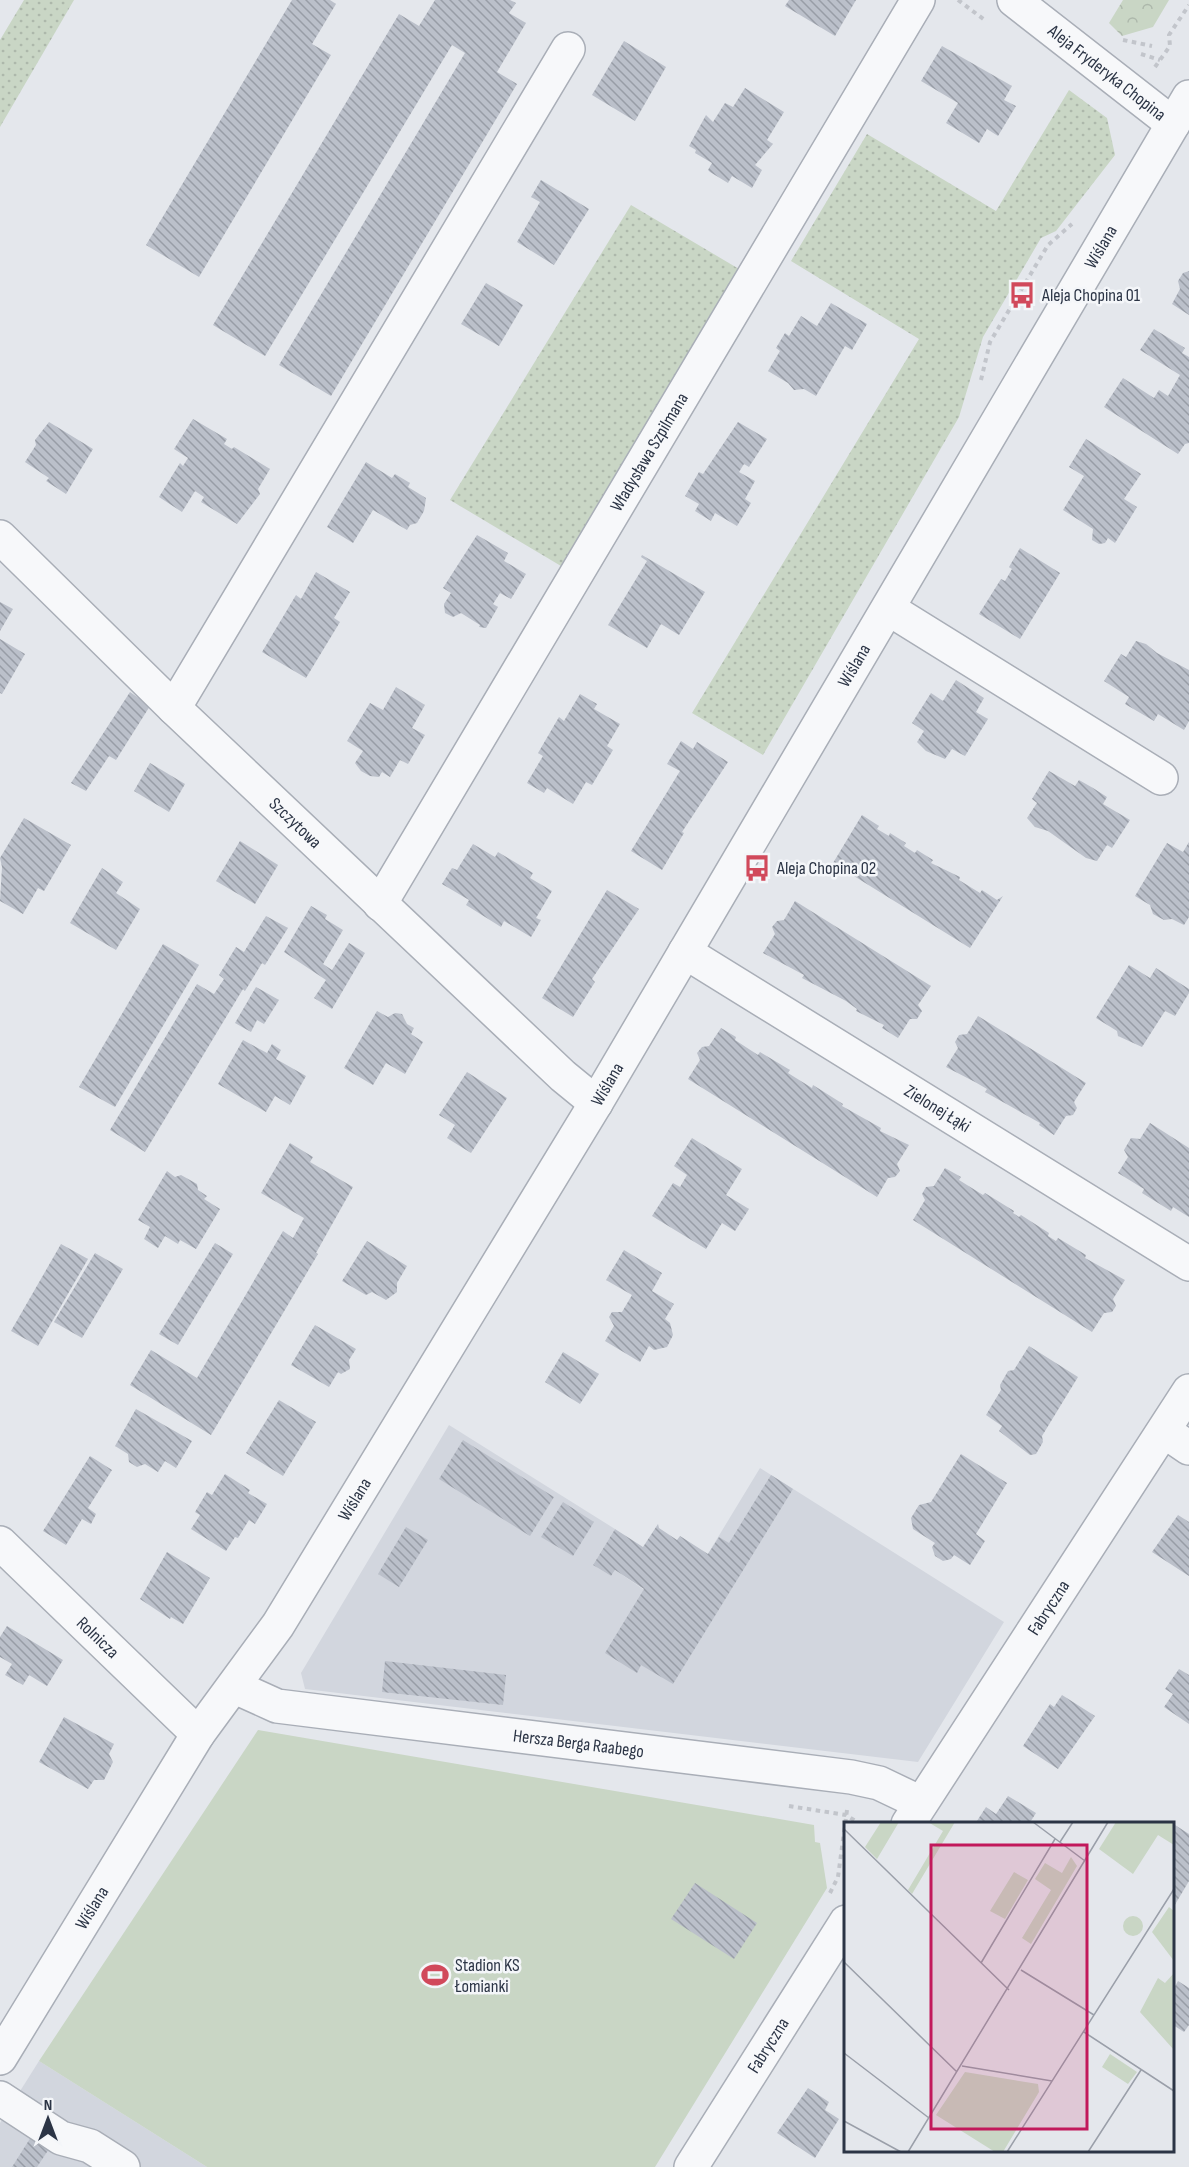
<svg xmlns="http://www.w3.org/2000/svg" width="1189" height="2167" font-family="'Sofia Sans Condensed',sans-serif">
  <style>
    .built { fill: #d2d6de }
    .grass { fill: url(#grass-dots) }
    .forest { fill: url(#forest-crowns) }
    .pitch { fill: #c9d6c5 }
    .building { fill: url(#building-back-hatch) }
    .lines { fill: none; stroke-linecap: round; stroke-linejoin: round }
    .minor-casing { stroke: #a9aeb7; stroke-width: 36 }
    .path { stroke: #c2c5cb; stroke-width: 4; stroke-dasharray: 4.5 4.5; stroke-linecap: butt }
    .minor { stroke: #f7f8fa; stroke-width: 33 }
    .labels { text-anchor: middle; dominant-baseline: central; stroke-width: 5; stroke-linejoin: round; paint-order: stroke }
    .street-label { font-size: 18px; fill: #2b3445; stroke: #f4f6f9 }
    .poi-label { font-size: 18px; fill: #2b3445; stroke: #f4f6f9; text-anchor: start }
    .inset-road { fill: none; stroke: #9a9fa9; stroke-width: 1.5 }
    .view { fill: #c2185b; fill-opacity: 0.15; stroke: #c2185b; stroke-width: 3 }
    .inset-edge { fill: none; stroke: #2b3445; stroke-width: 3 }
  </style>
  <defs>
    <pattern id="grass-dots" width="8" height="8" patternUnits="userSpaceOnUse" patternTransform="scale(1.5)"><rect width="8" height="8" fill="#c9d6c5"/><path d="M2 2h.1M6 6h.1" fill="none" stroke="#adb8ab" stroke-width="1.8" stroke-linecap="round"/></pattern>
    <pattern id="forest-crowns" width="20" height="18" patternUnits="userSpaceOnUse" patternTransform="scale(1.5)"><rect width="20" height="18" fill="#c9d6c5"/><path d="M2 6a3 3 0 1 1 6 0M12 15a3 3 0 1 1 6 0" fill="none" stroke="#adb8ab"/></pattern>
    <pattern id="building-back-hatch" width="6" height="6" patternUnits="userSpaceOnUse" patternTransform="scale(1.5)"><rect width="6" height="6" fill="#bbc0ca"/><path d="M-1 5l2 2M0 0l6 6M5-1l2 2" fill="none" stroke="#989da6"/></pattern>
  </defs>
  <rect width="100%" height="100%" fill="#e4e7ec"/>
  <g class="built">
    <polygon points="449,1425 615,1529 593,1565 611,1576 615,1570 643,1589 692,1580 760,1468 1004,1622 918,1762 305,1689 301,1673"/>
    <polygon points="39,2061 207,2167 0,2167 0,2123"/>
  </g>
  <g class="grass">
    <polygon points="24,0 74,0 0,127 0,40"/>
    <polygon points="1069,90 1107,118 1115,155 1056,231 1041,238 983,337 959,417 763,755 692,713 919,339 791,261 867,134 996,211"/>
    <polygon points="631,205 739,269 561,566 450,500"/>
  </g>
  <polygon class="forest" points="1123,0 1169,0 1153,27 1122,36 1109,23"/>
  <polygon class="pitch" points="258,1730 814,1825 815,1842 820,1843 827,1888 655,2167 207,2167 39,2061"/>
  <g class="building">
    <polygon points="292,0 330,0 336,4 312,44 331,55 199,277 146,245"/>
    <polygon points="435,0 510,0 516,3 509,13 526,23 497,72 517,84 331,396 279,365 465,53 452,45 265,356 213,325 399,14 419,26"/>
    <polygon points="789,0 856,0 835,36 785,6"/>
    <polygon points="624,41 666,67 635,121 592,95"/>
    <polygon points="942,46 1012,86 1004,100 1016,106 998,136 987,129 979,143 946,123 958,103 921,81"/>
    <polygon points="745,88 784,112 767,140 773,144 755,165 762,170 752,188 732,176 728,183 710,172 708,170 712,163 695,153 696,150 689,146 706,115 713,122 725,103 733,107"/>
    <polygon points="541,180 589,209 554,265 517,242 540,202 531,197"/>
    <polygon points="1189,271 1189,315 1172,304 1180,289 1178,281 1183,273"/>
    <polygon points="486,283 523,305 499,346 461,324"/>
    <polygon points="831,303 867,324 852,350 845,346 816,396 804,389 794,390 788,383 768,371 780,351 776,348 785,333 789,336 801,316 817,326"/>
    <polygon points="1154,329 1185,348 1182,353 1189,357 1189,443 1185,444 1178,454 1104,407 1123,378 1154,398 1159,390 1168,396 1180,375 1140,350"/>
    <polygon points="193,419 227,439 224,444 232,449 234,447 270,469 258,489 260,494 237,524 201,502 204,497 195,491 182,512 159,497 180,463 183,466 188,458 174,449"/>
    <polygon points="49,422 93,449 66,494 46,481 49,478 25,462 36,445 35,440"/>
    <polygon points="738,422 767,439 749,467 744,464 739,472 755,481 745,499 751,503 737,526 715,513 711,521 695,511 699,504 685,496 699,472 703,474"/>
    <polygon points="1086,439 1141,474 1124,499 1137,507 1115,543 1108,538 1105,543 1099,544 1092,540 1093,529 1063,510 1084,476 1069,467"/>
    <polygon points="366,462 392,478 395,474 410,483 408,487 426,498 424,511 417,523 410,525 407,530 373,510 353,543 327,527"/>
    <polygon points="477,535 508,553 504,561 526,574 511,599 500,593 493,604 498,607 486,628 479,627 480,625 461,613 453,617 445,613 444,604 451,593 443,588"/>
    <polygon points="1020,548 1060,573 1020,639 979,614 1001,579 1005,581 1012,569 1009,567"/>
    <polygon points="642,555 705,592 679,635 661,624 647,648 608,625 647,561 641,557"/>
    <polygon points="316,572 350,592 334,618 340,622 306,678 262,652 296,595 301,599"/>
    <polygon points="0,602 13,609 0,631"/>
    <polygon points="0,639 25,654 2,694 0,693"/>
    <polygon points="1136,641 1146,644 1157,653 1189,670 1189,721 1184,730 1158,714 1154,721 1125,704 1129,697 1104,681 1121,654 1126,657"/>
    <polygon points="956,680 984,698 976,712 988,719 965,756 952,749 945,759 926,751 917,742 924,731 912,723 931,693 943,701"/>
    <polygon points="396,687 425,705 412,728 425,735 408,764 400,760 390,777 382,772 379,777 370,776 361,771 355,763 363,751 347,741 370,703 383,710"/>
    <polygon points="130,692 150,706 116,760 109,756 86,791 71,783"/>
    <polygon points="580,694 597,704 594,709 620,724 607,746 613,750 592,785 586,782 573,804 547,788 544,793 527,783 543,756 538,753 559,717 564,721"/>
    <polygon points="681,741 693,749 697,742 728,762 682,832 684,833 662,870 631,851 680,771 667,764"/>
    <polygon points="150,763 185,784 169,812 134,791"/>
    <polygon points="1049,771 1075,786 1079,780 1093,788 1107,797 1103,804 1130,820 1112,848 1107,845 1097,861 1086,858 1048,831 1035,827 1027,818 1037,803 1032,799"/>
    <polygon points="862,815 879,826 877,829 889,836 890,833 906,843 904,846 915,853 917,850 933,860 931,863 960,877 959,880 980,893 982,890 997,900 1003,896 970,948 833,863"/>
    <polygon points="24,818 71,845 44,891 38,888 23,914 0,901 2,867 0,858"/>
    <polygon points="240,841 278,865 255,904 216,881"/>
    <polygon points="1189,842 1189,917 1184,925 1172,919 1164,920 1153,914 1150,905 1135,896 1167,843 1183,852"/>
    <polygon points="473,844 495,857 498,852 533,873 530,878 552,891 536,918 541,920 531,937 504,921 501,927 466,905 469,900 442,884 452,868 457,870"/>
    <polygon points="102,868 123,882 116,893 140,909 116,950 70,923"/>
    <polygon points="607,890 639,909 592,979 595,982 573,1017 542,998"/>
    <polygon points="795,901 931,986 918,1005 922,1011 917,1019 910,1019 898,1038 882,1028 884,1025 856,1011 857,1009 846,1001 802,978 804,975 763,953 775,934 772,927 777,921 784,920"/>
    <polygon points="311,906 327,915 325,919 343,930 323,964 332,970 349,943 365,953 332,1009 314,998 326,980 284,952"/>
    <polygon points="266,916 288,928 265,965 262,963 245,991 243,989 145,1152 110,1130 197,984 214,994 224,979 219,975 236,947 244,952"/>
    <polygon points="163,944 199,965 115,1107 79,1087"/>
    <polygon points="1129,965 1150,978 1156,968 1189,989 1189,993 1175,1016 1165,1011 1142,1047 1118,1036 1117,1031 1096,1018"/>
    <polygon points="256,987 279,1000 264,1024 257,1020 251,1032 235,1023"/>
    <polygon points="377,1011 388,1017 395,1013 402,1014 407,1024 414,1028 411,1034 423,1042 405,1074 386,1063 373,1085 344,1068"/>
    <polygon points="978,1016 1086,1083 1074,1102 1077,1108 1073,1115 1066,1116 1054,1135 1039,1125 1040,1123 985,1092 987,1089 975,1082 946,1067 958,1048 955,1042 959,1035 967,1034"/>
    <polygon points="721,1028 736,1037 735,1040 758,1055 760,1052 790,1070 788,1073 812,1088 813,1085 843,1104 842,1106 881,1128 880,1131 909,1145 897,1164 900,1171 895,1177 888,1178 877,1197 688,1079 700,1060 697,1053 702,1047 709,1046"/>
    <polygon points="243,1040 267,1053 272,1044 281,1050 276,1059 306,1076 290,1105 275,1096 266,1112 218,1084"/>
    <polygon points="467,1072 507,1098 471,1153 447,1138 455,1125 439,1115"/>
    <polygon points="1150,1123 1189,1148 1189,1217 1173,1207 1171,1211 1142,1193 1144,1189 1118,1173 1128,1157 1124,1150 1131,1138 1140,1139"/>
    <polygon points="692,1138 742,1169 726,1195 749,1209 735,1231 722,1223 706,1249 652,1216 673,1183 680,1187 687,1175 674,1166"/>
    <polygon points="290,1143 313,1157 310,1162 353,1187 316,1253 318,1254 211,1435 130,1385 151,1350 197,1378 283,1231 293,1238 304,1218 261,1193"/>
    <polygon points="945,1168 961,1177 959,1180 983,1195 985,1193 1014,1211 1013,1213 1019,1217 1021,1215 1049,1233 1048,1236 1056,1241 1058,1238 1086,1255 1085,1258 1125,1280 1113,1299 1116,1306 1112,1312 1104,1313 1092,1332 913,1220 925,1200 922,1194 926,1187 934,1186"/>
    <polygon points="167,1171 175,1177 181,1175 197,1184 198,1190 207,1196 204,1199 220,1209 196,1249 180,1240 178,1244 165,1236 158,1248 144,1239 150,1227 138,1220"/>
    <polygon points="367,1241 407,1266 397,1283 397,1292 386,1300 372,1292 366,1295 342,1281"/>
    <polygon points="215,1243 233,1254 178,1345 159,1334"/>
    <polygon points="61,1244 88,1259 38,1346 11,1331"/>
    <polygon points="624,1250 662,1273 652,1291 674,1304 665,1319 670,1323 673,1335 667,1347 654,1350 649,1346 640,1362 605,1341 614,1326 609,1317 612,1312 622,1312 632,1295 606,1280"/>
    <polygon points="95,1253 123,1269 82,1338 54,1322"/>
    <polygon points="315,1325 356,1349 349,1360 350,1369 341,1374 338,1372 329,1387 291,1365"/>
    <polygon points="1029,1346 1078,1377 1042,1436 1043,1442 1036,1454 1030,1455 999,1431 1002,1426 986,1415 1001,1390 1000,1385 1008,1371 1014,1370"/>
    <polygon points="563,1352 599,1374 580,1404 545,1382"/>
    <polygon points="279,1400 316,1422 283,1476 246,1453"/>
    <polygon points="136,1409 192,1441 176,1468 165,1461 158,1472 145,1464 137,1467 129,1462 128,1454 115,1446"/>
    <polygon points="463,1440 554,1497 530,1536 439,1479"/>
    <polygon points="961,1454 1007,1483 976,1534 985,1541 970,1565 954,1555 951,1559 943,1561 935,1556 932,1547 935,1543 913,1529 911,1518 919,1505 931,1502"/>
    <polygon points="90,1456 112,1470 88,1508 96,1514 91,1524 82,1519 66,1545 43,1531"/>
    <polygon points="225,1474 250,1490 248,1493 267,1504 255,1524 249,1520 238,1538 235,1537 226,1551 191,1529 200,1515 195,1512 207,1492 212,1495"/>
    <polygon points="771,1475 793,1489 673,1684 641,1665 637,1673 605,1653 644,1589 615,1570 611,1576 593,1565 615,1529 643,1547 658,1524 659,1528 677,1540 680,1536 708,1554 719,1537 729,1543"/>
    <polygon points="563,1502 594,1522 573,1556 541,1537"/>
    <polygon points="1178,1515 1189,1522 1189,1576 1152,1552"/>
    <polygon points="406,1527 428,1540 399,1587 378,1574"/>
    <polygon points="167,1552 210,1578 183,1624 171,1617 170,1619 140,1599"/>
    <polygon points="7,1626 63,1660 47,1686 29,1675 23,1685 5,1675 12,1664 0,1657 0,1637"/>
    <polygon points="385,1661 506,1675 503,1705 382,1692"/>
    <polygon points="1179,1669 1189,1675 1189,1724 1164,1707 1173,1694 1165,1689"/>
    <polygon points="1062,1695 1095,1716 1058,1769 1023,1746 1050,1704 1054,1707"/>
    <polygon points="64,1717 114,1744 109,1754 113,1762 104,1780 94,1780 88,1789 39,1762"/>
    <polygon points="1008,1796 1036,1813 1029,1824 975,1824 986,1807 996,1814"/>
    <polygon points="1175,1825 1189,1834 1189,1881 1173,1908 1173,1829"/>
    <polygon points="695,1883 757,1923 734,1959 671,1919"/>
    <polygon points="1178,1981 1189,1988 1189,2025 1184,2032 1173,2025 1173,1990"/>
    <polygon points="808,2088 829,2102 825,2110 839,2119 815,2158 777,2133"/>
    <polygon points="31,2137 49,2149 37,2167 12,2167"/>
  </g>
  <g class="lines">
    <defs>
      <g id="minor">
        <path id="s1" d="M1014,0l159,124"/>
        <path id="s2" d="M0,537l174,171 389,368 33,27"/>
        <polyline points="889,609 1161,778"/>
        <polyline points="174,708 568,49"/>
        <path id="s3" d="M380,904l538,-904"/>
        <path id="s4" d="M685,952l504,312"/>
        <polyline points="1164,1431 1189,1448"/>
        <path id="s5" d="M0,1543l198,191"/>
        <path id="s6" d="M235,1687l42,19 574,71 28,6 42,20"/>
        <path id="s7" d="M908,1824l281,-433"/>
        <path id="s8" d="M0,2058l198,-324 80,-109 318,-522 593,-1006"/>
        <polyline points="0,2098 61,2138 90,2146 123,2167"/>
        <path id="s9" d="M691,2167l155,-245"/>
      </g>
    </defs>
    <use href="#minor" class="minor-casing"/>
    <g class="path">
      <polyline points="958,0 986,21"/>
      <polyline points="1123,40 1152,46"/>
      <polyline points="1141,54 1160,60"/>
      <polyline points="1155,67 1170,46 1169,35 1189,5"/>
      <polyline points="981,380 990,342 1048,245 1072,224"/>
      <polyline points="789,1806 846,1815 860,1824"/>
      <polyline points="830,1893 838,1877 847,1810"/>
    </g>
    <use href="#minor" class="minor"/>
  </g>
  <defs>
    <symbol id="bus-bare" viewBox="-9 -9 18 18"><path d="M-5-6H5V4H4V6H2V4H-2V6H-4V4H-5ZM-3.5-4V0h7V-4ZM-3.5 1.2v1.5H-2V1.2ZM2 1.2v1.5H3.5V1.2Z" fill="#d1495b" stroke="#f4f6f9" stroke-width="2.5" paint-order="stroke"/></symbol>
    <symbol id="stadium-bare" viewBox="-9 -9 18 18"><path d="M0-5a6.5 5 0 1 0 0 10a6.5 5 0 1 0 0-10ZM-3.5-1.8h7v3.6h-7Z" fill="#d1495b" stroke="#f4f6f9" stroke-width="2.5" paint-order="stroke"/></symbol>
  </defs>
  <g fill-rule="evenodd">
    <use href="#bus-bare" x="1003" y="276" width="38" height="38"/>
    <use href="#bus-bare" x="738" y="849" width="38" height="38"/>
    <use href="#stadium-bare" x="416" y="1956" width="38" height="38"/>
  </g>
  <g class="labels">
    <g class="street-label">
      <text stroke="none"><textPath href="#s1" startOffset="118">Aleja Fryderyka Chopina</textPath></text>
      <text stroke="none"><textPath href="#s8" startOffset="2120">Wiślana</textPath></text>
      <text stroke="none"><textPath href="#s3" startOffset="526">Władysława Szpilmana</textPath></text>
      <text stroke="none"><textPath href="#s8" startOffset="1634">Wiślana</textPath></text>
      <text stroke="none"><textPath href="#s2" startOffset="411">Szczytowa</textPath></text>
      <text stroke="none"><textPath href="#s8" startOffset="1148">Wiślana</textPath></text>
      <text stroke="none"><textPath href="#s4" startOffset="297">Zielonej Łąki</textPath></text>
      <text stroke="none"><textPath href="#s8" startOffset="662">Wiślana</textPath></text>
      <text stroke="none"><textPath href="#s7" startOffset="258">Fabryczna</textPath></text>
      <text stroke="none"><textPath href="#s5" startOffset="136">Rolnicza</textPath></text>
      <text stroke="none"><textPath href="#s6" startOffset="350">Hersza Berga Raabego</textPath></text>
      <text stroke="none"><textPath href="#s8" startOffset="176">Wiślana</textPath></text>
      <text stroke="none"><textPath href="#s9" startOffset="144">Fabryczna</textPath></text>
    </g>
    <g class="poi-label">
      <text x="1042" y="295">Aleja Chopina 01</text>
      <text x="777" y="868">Aleja Chopina 02</text>
      <text x="455" y="1965">Stadion KS<tspan x="455" dy="21">Łomianki</tspan></text>
    </g>
  </g>
  <g transform="translate(844 1822)">
    <rect width="330" height="330" fill="#e4e7ec"/>
    <path d="M37,0h18l-22,37 -12,-12zM84,0h27l-43,72 -4,-4 35,-59zM227,35l6,9 -46,78 -9,-6 29,-48 -16,-11 10,-16 17,10zM170,50l14,8 -23,39 -15,-8zM325,85l5,4v50l-22,-29zM279 104a10 10 0 1 1 20 0a10 10 0 1 1-20 0Z" fill="#c9d6c5"/>
    <path d="M266,232l27,18 -9,12 -26,-17z" fill="#c9d6c5"/>
    <path d="M330,151v77l-34,-38 18,-34 7,5z" fill="#c9d6c5"/>
    <path d="M272,0h58v23l-16,-10 -25,39 -34,-25zM121,250l73,12 1,8 -36,60h-8l-59,-37z" fill="#c9d6c5"/>
    <path class="inset-road" d="M189,0l52,39M0,7l165,161M216,20l13,-20M0,140l113,110M137,141l74,-124M177,148l73,45M240,210l90,59M0,231l85,65M118,244l90,15M0,299l57,31M64,330l200,-330M163,330l167,-263M244,330l53,-82"/>
    <path class="view" d="M87,23h156v284h-156z"/>
    <rect width="330" height="330" class="inset-edge"/>
  </g>
  <g transform="translate(48 2119)" stroke="#f4f6f9" stroke-width="4.5" paint-order="stroke">
  <path d="M0-4.5L10 22L0 15L-10 22Z" fill="#2b3445"/>
  <text y="-9" font-size="16" font-weight="bold" text-anchor="middle" fill="#2b3445">N</text>
  </g>
</svg>
